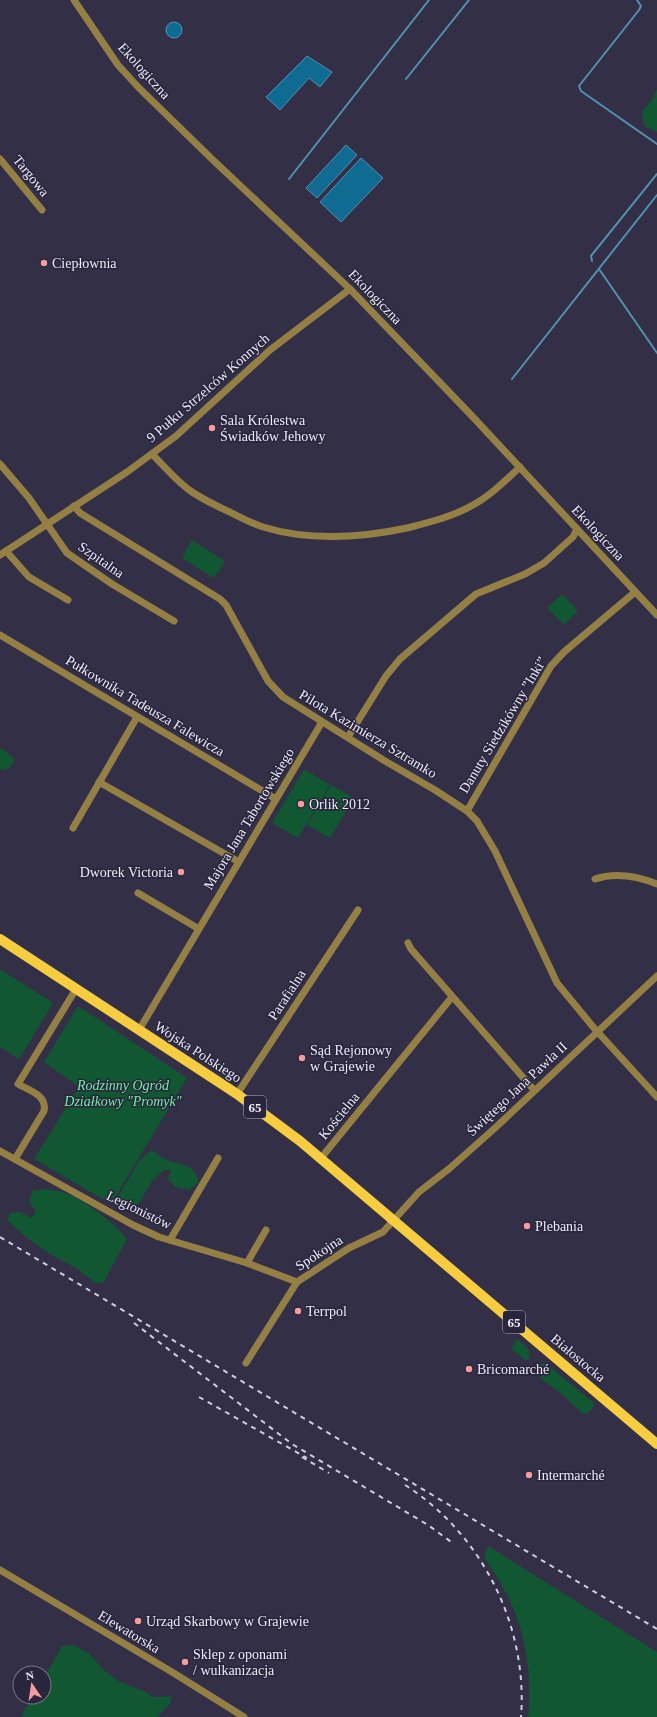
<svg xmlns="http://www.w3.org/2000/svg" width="657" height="1717" font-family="'Times New Roman',serif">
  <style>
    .green { fill: #105732 }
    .water { fill: #106b92; stroke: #5291b1 }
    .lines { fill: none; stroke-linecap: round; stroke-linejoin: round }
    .stream { stroke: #5291b1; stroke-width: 2 }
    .minor { stroke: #948045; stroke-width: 7 }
    .primary { stroke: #f6cc40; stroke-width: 10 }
    .rail { stroke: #d0cedf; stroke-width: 2; stroke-dasharray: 5 5; stroke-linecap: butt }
    .poi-dot { fill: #f59b9d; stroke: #29253c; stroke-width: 1.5 }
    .labels { text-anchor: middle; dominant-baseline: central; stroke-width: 3; stroke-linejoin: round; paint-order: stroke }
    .shield { fill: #29253c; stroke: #b2b0c1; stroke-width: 1 }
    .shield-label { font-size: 13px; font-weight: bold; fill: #edebfa }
    .street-label { font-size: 14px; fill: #edebfa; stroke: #29253c }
    .poi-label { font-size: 14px; fill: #edebfa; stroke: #29253c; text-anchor: start }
    .park-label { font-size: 14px; font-style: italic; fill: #73efa4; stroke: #29253c }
  </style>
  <rect width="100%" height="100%" fill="#332f47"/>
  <g class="green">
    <polygon points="657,89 657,132 644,126 642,112 653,98"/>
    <polygon points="192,540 225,561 214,578 182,558"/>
    <polygon points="562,594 578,611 564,625 547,608"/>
    <polygon points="0,748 13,757 14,762 8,769 3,770 0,768"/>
    <polygon points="304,769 330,785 298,838 272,823"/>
    <polygon points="331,785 354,798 330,838 307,825"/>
    <polygon points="0,969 53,1003 19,1059 0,1047"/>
    <polygon points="78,1006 187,1078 111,1204 34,1159 77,1090 77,1085 44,1062"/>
    <path d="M152,1150c4,3 9,7 13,9 13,6 33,5 33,24l-9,7 -14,-3 -7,-8 3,-9h-7l-12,11 -13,22 -14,7 -7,-4 -1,-8 23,-38z"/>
    <path d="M33,1190c6,0 13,-1 19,0 25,2 60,31 75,49l-24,44 -9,-1 -18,-14 -26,-14 -23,-16 -20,-18 3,-7 10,-1 12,6 4,-7 -7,-9z"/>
    <path d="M517,1339c6,5 17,12 11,21h-2l-15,-11z"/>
    <path d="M545,1363l49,40 -1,5 -6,6 -6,-1 -2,-4h-2c-11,-13 -23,-21 -37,-31l1,-2 -4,-4 3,-8z"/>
    <path d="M488,1546l169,106v65h-129c5,-42 -3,-89 -23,-126 -6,-12 -14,-23 -21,-34z"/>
    <polygon points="74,1645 89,1654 106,1672 118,1681 146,1692 152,1697 172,1696 170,1704 157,1717 21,1717 32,1697 44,1697 44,1678 62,1646"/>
  </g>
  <g class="water">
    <circle cx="174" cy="30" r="8"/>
    <polygon points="307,56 332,72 320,87 309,78 280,110 266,97"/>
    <polygon points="346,145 357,155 317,198 306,188"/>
    <polygon points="361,158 383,178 341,222 320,202"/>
  </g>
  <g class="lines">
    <g class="stream">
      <polyline points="637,0 641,6 639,10 579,86 581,91 657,144"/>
      <polyline points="406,79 469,0"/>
      <polyline points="289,179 429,0"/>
      <polyline points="592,261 591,256 657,174"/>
      <polyline points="599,269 657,353"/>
      <polyline points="512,379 657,195"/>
    </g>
    <g class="minor">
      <polyline points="74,0 118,65 139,88 214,161 350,289 472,416 657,615"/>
      <polyline points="0,159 42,210"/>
      <path d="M152,454c13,13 25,28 40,38 9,6 19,11 29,16 14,6 27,14 42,19 46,14 97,11 144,1 23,-6 45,-11 66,-23 18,-10 32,-24 47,-38"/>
      <polyline points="0,464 29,498 67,553 112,584 174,621"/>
      <polyline points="74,506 80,513 220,599 226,605 268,681 283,697 385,761 435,790 467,811 477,821 495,851 557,983 594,1028 657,1097"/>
      <polyline points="6,551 29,577 68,600"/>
      <polyline points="0,555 127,472 176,436 270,350 350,289"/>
      <polyline points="0,635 276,799"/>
      <polyline points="348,737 386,676 400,659 476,594 525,574 544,563 573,537 577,529"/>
      <polyline points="99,782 239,862"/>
      <polyline points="467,811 551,666 564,652 635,592"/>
      <polyline points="73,828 137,717"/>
      <path d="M595,879c21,-7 42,-3 62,5"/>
      <polyline points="138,893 199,929"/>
      <polyline points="408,943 411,949 534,1090"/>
      <polyline points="139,1030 322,722"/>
      <polyline points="237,1094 358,910"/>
      <polyline points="0,1151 133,1225 159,1237 247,1263 297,1282"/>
      <polyline points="321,1158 452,997"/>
      <path d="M15,1159l29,-48c3,-16 -14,-20 -26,-27l58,-95"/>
      <polyline points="170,1240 218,1158"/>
      <polyline points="247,1263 266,1230"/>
      <polyline points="246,1363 297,1282 349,1248 383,1232 419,1192 450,1168 495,1128 657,976"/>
      <polyline points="0,1570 172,1672 244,1717"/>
    </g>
    <polyline class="primary" points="0,939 237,1094 300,1141 657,1444"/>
    <g class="rail">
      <polyline points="0,1237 657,1629"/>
      <polyline points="134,1323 292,1444 428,1525 454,1544"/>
      <polyline points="199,1397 307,1458"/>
      <polyline points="302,1457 329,1473"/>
      <path d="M405,1485c77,49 123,141 116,232"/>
    </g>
  </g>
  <g class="poi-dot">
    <circle cx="44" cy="263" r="4"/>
    <circle cx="212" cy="428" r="4"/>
    <circle cx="301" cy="804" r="4"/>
    <circle cx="181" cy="872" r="4"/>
    <circle cx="302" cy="1058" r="4"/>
    <circle cx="527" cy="1226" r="4"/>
    <circle cx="298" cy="1311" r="4"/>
    <circle cx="469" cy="1369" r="4"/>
    <circle cx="529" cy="1475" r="4"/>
    <circle cx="138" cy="1621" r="4"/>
    <circle cx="185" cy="1662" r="4"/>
  </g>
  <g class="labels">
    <g class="shield">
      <rect x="244" y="1096" width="22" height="22" rx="3"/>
      <rect x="503" y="1311" width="22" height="22" rx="3"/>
    </g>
    <g class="shield-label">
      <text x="255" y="1107">65</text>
      <text x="514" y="1322">65</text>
    </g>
    <g class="street-label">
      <text transform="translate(144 71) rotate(48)">Ekologiczna</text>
      <text transform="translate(31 176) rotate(51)">Targowa</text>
      <text transform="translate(375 297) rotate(46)">Ekologiczna</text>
      <text transform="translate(208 388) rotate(-41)">9 Pułku Strzelców Konnych</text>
      <text transform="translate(598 533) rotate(47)">Ekologiczna</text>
      <text transform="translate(101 560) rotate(35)">Szpitalna</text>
      <text transform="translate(145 706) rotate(31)">Pułkownika Tadeusza Falewicza</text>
      <text transform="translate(503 725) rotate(-59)">Danuty Siedzikówny ”Inki”</text>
      <text transform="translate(368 734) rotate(31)">Pilota Kazimierza Sztramko</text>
      <text transform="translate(249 819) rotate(-59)">Majora Jana Tabortowskiego</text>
      <text transform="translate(287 995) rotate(-57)">Parafialna</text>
      <text transform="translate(198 1052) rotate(33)">Wojska Polskiego</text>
      <text transform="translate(517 1089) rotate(-43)">Świętego Jana Pawła II</text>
      <text transform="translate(339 1116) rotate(-51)">Kościelna</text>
      <text transform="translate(139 1210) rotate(26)">Legionistów</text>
      <text transform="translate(319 1253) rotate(-33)">Spokojna</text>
      <text transform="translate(578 1358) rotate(40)">Białostocka</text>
      <text transform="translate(129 1632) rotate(31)">Elewatorska</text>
    </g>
    <g class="poi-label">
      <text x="52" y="263">Ciepłownia</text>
      <text x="220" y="420">Sala Królestwa<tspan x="220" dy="16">Świadków Jehowy</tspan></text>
      <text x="309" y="804">Orlik 2012</text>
      <text x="173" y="872" text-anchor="end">Dworek Victoria</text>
      <text x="310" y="1050">Sąd Rejonowy<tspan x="310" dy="16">w Grajewie</tspan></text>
      <text x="535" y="1226">Plebania</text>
      <text x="306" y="1311">Terrpol</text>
      <text x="477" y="1369">Bricomarché</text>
      <text x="537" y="1475">Intermarché</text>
      <text x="146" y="1621">Urząd Skarbowy w Grajewie</text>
      <text x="193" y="1654">Sklep z oponami<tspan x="193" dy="16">/ wulkanizacja</tspan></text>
    </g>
    <g class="park-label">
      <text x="123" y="1085">Rodzinny Ogród<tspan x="123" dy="16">Działkowy "Promyk"</tspan></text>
    </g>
  </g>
  <g transform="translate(32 1685) rotate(347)"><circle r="19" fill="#29253c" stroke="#777488"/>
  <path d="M0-3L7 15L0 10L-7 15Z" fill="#f59b9d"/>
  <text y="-6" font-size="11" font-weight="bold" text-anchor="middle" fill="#edebfa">N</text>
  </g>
</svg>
